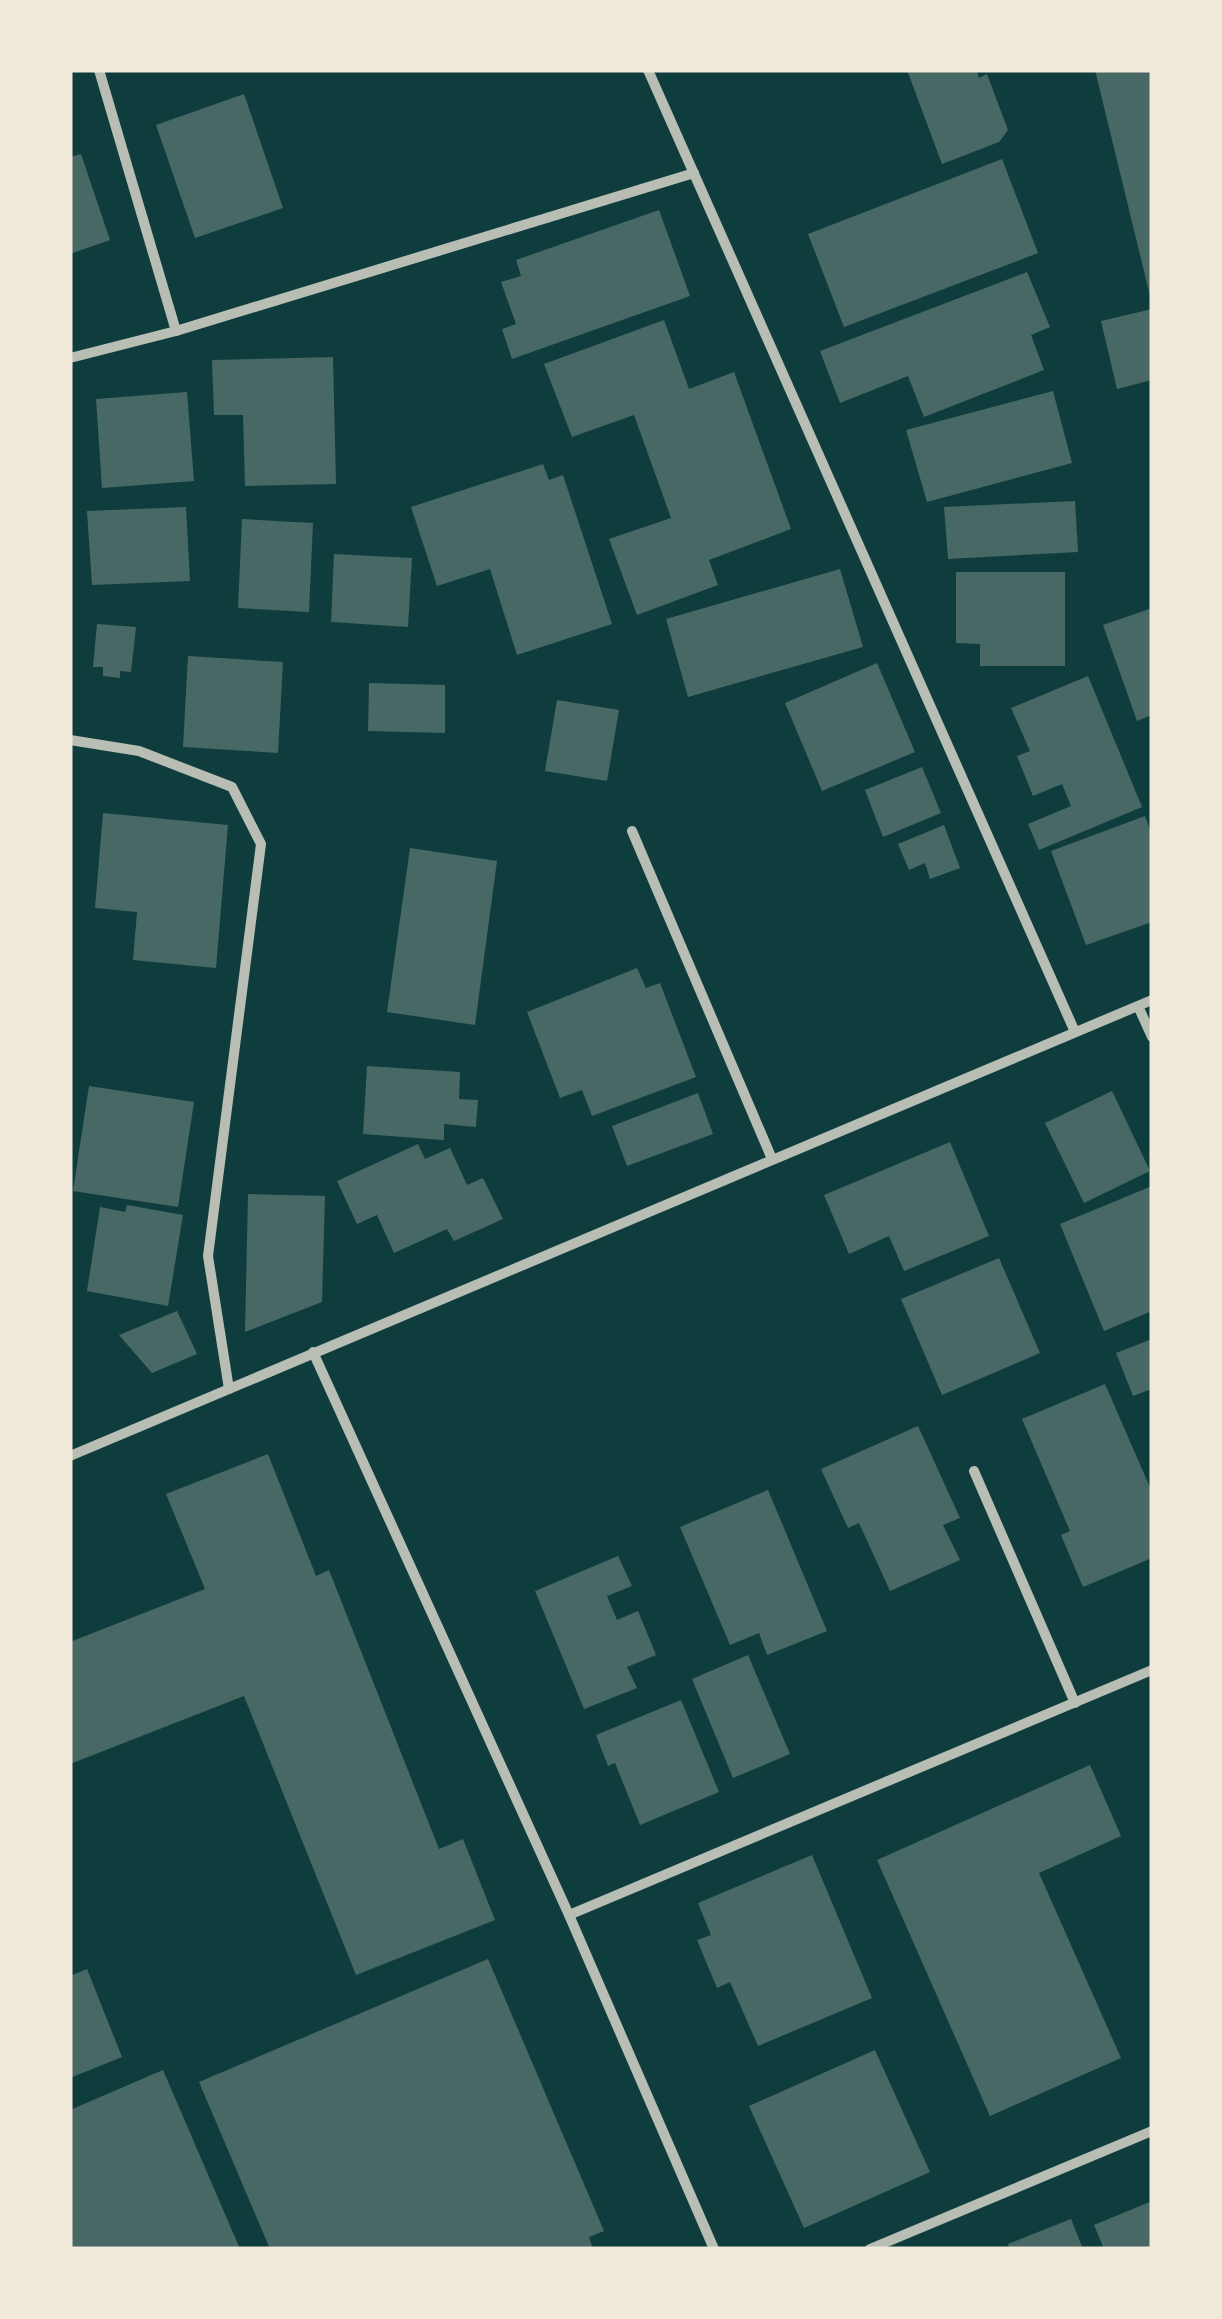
<svg xmlns="http://www.w3.org/2000/svg" width="1222" height="2319" font-family="Arial,sans-serif">
  <style>
    .building { fill: #486865 }
    .lines { fill: none; stroke-linecap: round; stroke-linejoin: round }
    .minor { stroke: #b8beb3; stroke-width: 10 }
  </style>
  <rect width="100%" height="100%" fill="#0f3d3e"/>
  <g class="building">
    <polygon points="907,70 977,70 979,78 987,74 1008,130 999,142 942,164"/>
    <polygon points="1095,70 1152,70 1152,299 1151,300"/>
    <polygon points="244,94 283,208 195,238 156,125"/>
    <polygon points="81,154 110,240 70,254 70,157"/>
    <polygon points="1002,159 1038,253 844,327 808,234"/>
    <polygon points="659,210 690,296 512,359 502,329 516,324 501,282 521,276 516,260"/>
    <polygon points="1027,272 1050,327 1031,335 1044,370 924,417 908,376 840,403 820,351"/>
    <polygon points="1152,309 1152,380 1117,389 1101,321"/>
    <polygon points="664,320 689,389 734,372 791,529 709,560 718,585 637,615 609,539 671,518 634,415 572,437 544,364"/>
    <polygon points="333,357 336,484 245,486 243,415 214,415 212,360"/>
    <polygon points="1053,391 1072,463 927,502 906,430"/>
    <polygon points="187,392 194,481 102,488 96,399"/>
    <polygon points="543,464 549,480 563,475 612,624 517,655 490,569 437,586 411,507"/>
    <polygon points="1075,501 1078,552 948,559 944,507"/>
    <polygon points="186,507 190,581 92,585 87,511"/>
    <polygon points="242,519 313,523 309,612 238,608"/>
    <polygon points="334,554 412,558 408,627 331,622"/>
    <polygon points="840,569 863,647 688,697 666,619"/>
    <polygon points="956,572 1065,572 1065,666 980,666 980,644 956,643"/>
    <polygon points="1152,608 1152,715 1137,721 1103,625"/>
    <polygon points="97,624 136,627 131,672 120,671 120,678 103,676 103,667 93,667"/>
    <polygon points="188,656 283,662 278,753 183,747"/>
    <polygon points="877,663 915,752 822,791 785,703"/>
    <polygon points="1088,676 1142,807 1039,850 1028,824 1071,806 1062,784 1033,796 1017,756 1030,751 1011,708"/>
    <polygon points="369,683 445,685 445,733 368,731"/>
    <polygon points="557,700 619,710 607,781 545,771"/>
    <polygon points="922,767 941,813 883,837 865,790"/>
    <polygon points="103,813 228,825 216,968 133,960 137,912 95,908"/>
    <polygon points="1145,816 1152,835 1152,922 1086,945 1051,851"/>
    <polygon points="944,825 960,868 930,879 925,863 909,870 898,844"/>
    <polygon points="410,848 497,861 475,1025 387,1012"/>
    <polygon points="637,968 646,988 660,983 696,1077 592,1116 582,1090 560,1098 527,1012"/>
    <polygon points="367,1066 460,1072 459,1099 478,1100 476,1127 444,1124 444,1140 363,1134"/>
    <polygon points="89,1086 194,1102 178,1207 73,1191"/>
    <polygon points="1112,1091 1150,1171 1084,1203 1045,1123"/>
    <polygon points="698,1093 713,1134 627,1166 612,1126"/>
    <polygon points="950,1142 989,1236 904,1271 889,1236 849,1254 824,1195"/>
    <polygon points="418,1144 425,1159 450,1148 467,1185 483,1178 503,1219 454,1241 447,1229 394,1253 377,1215 357,1224 337,1181"/>
    <polygon points="1152,1186 1152,1311 1104,1331 1060,1224"/>
    <polygon points="248,1194 325,1196 322,1302 245,1332"/>
    <polygon points="127,1205 183,1215 168,1306 87,1291 100,1207 125,1212"/>
    <polygon points="999,1258 1040,1353 942,1395 901,1299"/>
    <polygon points="177,1311 197,1354 152,1373 119,1335"/>
    <polygon points="1152,1339 1152,1389 1133,1396 1116,1353"/>
    <polygon points="1105,1384 1152,1492 1152,1558 1083,1587 1061,1535 1070,1531 1022,1419"/>
    <polygon points="918,1426 960,1518 943,1525 960,1560 890,1591 859,1523 848,1528 821,1469"/>
    <polygon points="268,1454 316,1576 329,1570 439,1849 463,1839 495,1920 356,1975 244,1696 70,1764 70,1642 205,1589 166,1494"/>
    <polygon points="768,1490 827,1631 767,1655 759,1633 730,1645 680,1527"/>
    <polygon points="618,1556 632,1586 607,1596 617,1620 638,1611 656,1655 627,1667 637,1688 584,1709 535,1591"/>
    <polygon points="748,1655 790,1754 733,1778 692,1679"/>
    <polygon points="681,1700 719,1792 640,1825 615,1763 608,1766 596,1735"/>
    <polygon points="1090,1765 1121,1836 1039,1873 1121,2058 990,2116 877,1860"/>
    <polygon points="812,1855 872,1998 758,2046 730,1982 717,1988 697,1940 711,1935 698,1903"/>
    <polygon points="488,1959 604,2231 589,2237 593,2249 270,2249 199,2082"/>
    <polygon points="87,1969 122,2057 70,2078 70,1976"/>
    <polygon points="875,2050 930,2172 804,2228 749,2106"/>
    <polygon points="163,2070 240,2249 70,2249 70,2110"/>
    <polygon points="1152,2201 1152,2249 1104,2249 1094,2225"/>
    <polygon points="1071,2219 1083,2249 1010,2249 1008,2244"/>
  </g>
  <g class="lines">
    <g class="minor">
      <polyline points="99,70 176,331"/>
      <polyline points="648,70 1075,1032"/>
      <polyline points="70,358 176,331 694,173"/>
      <polyline points="70,740 139,751 232,787 261,844 208,1256 229,1389"/>
      <polyline points="632,831 772,1159"/>
      <polyline points="1138,1006 1152,1037"/>
      <polyline points="313,1352 569,1915 714,2249"/>
      <polyline points="70,1456 1152,1000"/>
      <polyline points="974,1471 1075,1703"/>
      <polyline points="569,1915 1152,1670"/>
      <polyline points="870,2249 1152,2131"/>
    </g>
  </g>
  <rect width="1222" height="2319" fill="none" stroke="#f1e9da" stroke-width="145"/>
</svg>
